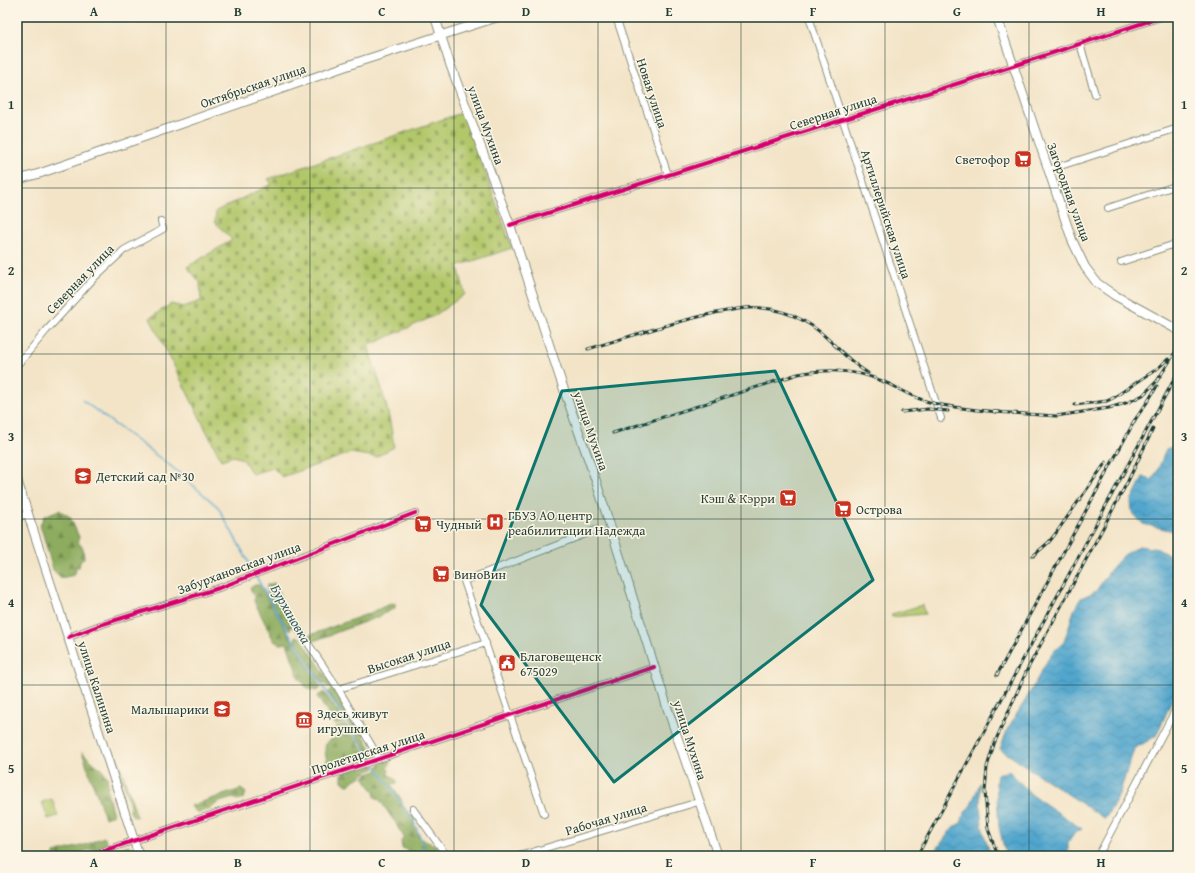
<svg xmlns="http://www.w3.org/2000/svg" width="1195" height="873" font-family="'Gentium Book Plus',serif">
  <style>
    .grass { fill: url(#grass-tufts); stroke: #688250 }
    .forest { fill: url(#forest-firs); stroke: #56744a }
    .cemetery { fill: url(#cemetery-stones); stroke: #688250 }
    .pitch { fill: #b2c76b; stroke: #688250 }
    .water { fill: url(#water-waves); stroke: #387280 }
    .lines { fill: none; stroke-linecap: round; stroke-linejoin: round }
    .stream { stroke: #51a6cd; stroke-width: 1.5 }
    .minor-casing { stroke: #89907e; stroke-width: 8 }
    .major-casing { stroke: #89907e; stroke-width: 10 }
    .minor { stroke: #fff; stroke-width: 6 }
    .major { stroke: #fff; stroke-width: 8 }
    .rail-casing { stroke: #1f3d34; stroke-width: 3 }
    .rail { stroke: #fcf5e5; stroke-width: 1.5; stroke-dasharray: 4.5; stroke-linecap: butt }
    .cycleway-casing { stroke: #fcf5e5; stroke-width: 6 }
    .cycleway { stroke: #d6006c; stroke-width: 4 }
    .marked { fill: #0f766e; fill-opacity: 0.2; stroke: #0f766e; stroke-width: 3; stroke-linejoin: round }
    .grid { fill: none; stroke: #1f3d34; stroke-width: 1; stroke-opacity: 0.55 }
    .labels { text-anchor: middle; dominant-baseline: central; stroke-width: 3; stroke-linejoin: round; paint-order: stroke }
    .street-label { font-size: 13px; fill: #1f3d34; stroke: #fcf5e5 }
    .poi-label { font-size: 13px; fill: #1f3d34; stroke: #fcf5e5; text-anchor: start }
    .water-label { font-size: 14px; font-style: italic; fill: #2e5c62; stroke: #fcf5e5 }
    .neatline { fill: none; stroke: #1f3d34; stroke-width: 1.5 }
    .grid-label { font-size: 13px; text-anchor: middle; font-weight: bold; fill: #1f3d34 }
  </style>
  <defs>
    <pattern id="grass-tufts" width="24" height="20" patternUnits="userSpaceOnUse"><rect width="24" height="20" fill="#b2c76b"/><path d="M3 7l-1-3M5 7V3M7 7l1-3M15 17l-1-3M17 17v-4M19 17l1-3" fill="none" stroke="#90a359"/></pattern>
    <pattern id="forest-firs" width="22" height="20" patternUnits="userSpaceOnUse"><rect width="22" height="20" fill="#8dac5f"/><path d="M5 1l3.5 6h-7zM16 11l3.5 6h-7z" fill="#738d4f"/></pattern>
    <pattern id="cemetery-stones" width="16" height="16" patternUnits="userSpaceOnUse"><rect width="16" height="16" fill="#b2c76b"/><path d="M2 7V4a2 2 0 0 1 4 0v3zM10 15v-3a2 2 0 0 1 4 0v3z" fill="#90a359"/></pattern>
    <pattern id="water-waves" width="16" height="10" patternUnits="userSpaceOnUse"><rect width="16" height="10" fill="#51a6cd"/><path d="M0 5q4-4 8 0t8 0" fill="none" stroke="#4388a7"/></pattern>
  </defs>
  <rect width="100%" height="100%" fill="#fcf5e5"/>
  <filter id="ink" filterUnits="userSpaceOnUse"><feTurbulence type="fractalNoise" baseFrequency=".025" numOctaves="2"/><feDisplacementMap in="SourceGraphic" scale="8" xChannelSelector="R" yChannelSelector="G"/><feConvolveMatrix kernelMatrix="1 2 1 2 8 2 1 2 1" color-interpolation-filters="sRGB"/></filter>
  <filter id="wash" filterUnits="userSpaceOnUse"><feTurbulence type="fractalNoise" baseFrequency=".012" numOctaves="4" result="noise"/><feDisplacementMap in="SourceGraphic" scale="16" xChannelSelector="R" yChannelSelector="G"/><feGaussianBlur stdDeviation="0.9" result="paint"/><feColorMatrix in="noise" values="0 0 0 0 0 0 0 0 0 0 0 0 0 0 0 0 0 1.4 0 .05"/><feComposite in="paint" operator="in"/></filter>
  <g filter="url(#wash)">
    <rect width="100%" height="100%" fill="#f3e4c7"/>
    <polygon class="grass" points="922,605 925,614 892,617 892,614"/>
    <g class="forest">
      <polygon points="59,510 70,517 79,537 78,542 83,548 84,558 80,562 79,567 75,567 76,571 74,575 61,578 53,570 43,534 40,526 44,516"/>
      <path d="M274,583l2,2 7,20 8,14 1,6 -2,5c-8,-10 -24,-34 -23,-45z"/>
      <polygon points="255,585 259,585 321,688 316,691 308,689 304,684 299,679 287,643 280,644 274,641 254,601 255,597 250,588"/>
      <polygon points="395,603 395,608 381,615 378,618 375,618 311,642 307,637 310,635 370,613 385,606"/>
      <polygon points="296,636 301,638 335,689 327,686 321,681 295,640"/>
      <polygon points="331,689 338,694 377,758 372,759 328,692"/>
      <polygon points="324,692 345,723 335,725 317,696"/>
      <path d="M346,725l20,30 2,4c-13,4 -25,13 -40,11 0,-9 -5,-18 -2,-27l13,-8 -3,-8z"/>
      <polygon points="82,752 95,764 102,769 107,777 108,786 107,789 108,796 113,815 105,818"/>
      <polygon points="113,756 118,758 137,817 133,816 130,812 130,805 123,781 118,779 112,761"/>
      <path d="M389,760l1,4 -3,4 2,2 -1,5 6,2 4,6 -7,1 10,15 3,10 7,5 5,5 -3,5c6,16 8,16 23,21l1,5 6,4v2h-35v-6l-6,-2 -1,-7 3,-4 -6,-9 -2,-5 -4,-5 -12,-18 -5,-3 -1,-6c-6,-5 -5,-8 -10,-14l3,-3 10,-3c2,-8 4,-10 12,-11z"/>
      <path d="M369,764l4,1 2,3c-6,2 -10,5 -15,9 -4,3 -7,2 -11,8h-2l-5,-4v-8z"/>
      <polygon points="241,789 246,793 244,798 238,800 233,798 219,802 209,809 198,813 190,806"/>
      <polygon points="104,837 107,842 102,849 88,850 71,856 54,856 54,853 88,844 96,840"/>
      <polygon points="129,845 133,856 129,856 128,853 120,856 95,856"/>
    </g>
    <path class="cemetery" d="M464,112l48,136 -54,18 7,28 -31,22 -66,30c11,33 22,66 26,101l-18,10 -25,-4 -69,24 -9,-9 -21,6 -9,-15 -10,-3 -12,4 -71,-142 21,-14 12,3 18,-6 -1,-19 -13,-15 45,-27 -17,-18 1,-11 56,-27 -4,-5z"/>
    <polygon class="pitch" points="52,799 58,816 48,819 42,802"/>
    <g class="water">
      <polygon points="1178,445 1178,532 1143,524 1132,512 1131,501 1143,477 1152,480 1158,470 1166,449"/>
      <polygon points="1139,546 1158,549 1178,561 1178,681 1170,705 1156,736 1134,749 1119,795 1105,819 1000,749 1008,728 1025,701 1051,654 1064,642 1074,610 1081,598 1096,591 1111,569 1124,555"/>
      <polygon points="1009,771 1032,795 1082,829 1074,833 1068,842 1068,856 1006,856 999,827 996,782 997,774"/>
      <path d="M980,783c0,27 0,48 12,73h-57l2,-7 16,-22 8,-4 3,-9 7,-9z"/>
    </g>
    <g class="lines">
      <g class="stream">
        <polyline points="82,400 172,467 218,507 254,572"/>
        <polyline points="255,575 301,653 372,760"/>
        <polyline points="374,763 414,822 428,856"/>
      </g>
    </g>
  </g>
  <g filter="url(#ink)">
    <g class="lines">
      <defs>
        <g id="minor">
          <polyline points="616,17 668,175"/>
          <polyline points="809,17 941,418"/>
          <polyline points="1080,44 1095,94"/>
          <polyline points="1048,170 1178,128"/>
          <polyline points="1108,208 1178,185"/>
          <polyline points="510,225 1013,66 1161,17"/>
          <polyline points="1121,262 1178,243"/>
          <polyline points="17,363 20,362 46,331 95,277 124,250 163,229 161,221"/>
          <polyline points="17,517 29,514"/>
          <polyline points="297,627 336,685 379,758"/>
          <polyline points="69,637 103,624 219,588 415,513"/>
          <polyline points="339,689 486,643"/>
          <polyline points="413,809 447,856"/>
          <polyline points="544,814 464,581 596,530"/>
          <polyline points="88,856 654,667"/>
          <polyline points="519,856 698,802"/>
          <polyline points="1098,856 1178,705"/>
        </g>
        <g id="major">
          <polyline points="435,17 450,64 510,225 561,381 596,481 668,710 718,856"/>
          <polyline points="997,17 1072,240 1085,267 1097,283 1114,295 1178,330"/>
          <polyline points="17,180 41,173 358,62 498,17"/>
          <polyline points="17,480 139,856"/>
        </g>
      </defs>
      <use href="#minor" class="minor-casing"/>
      <use href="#major" class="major-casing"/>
      <use href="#minor" class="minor"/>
      <use href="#major" class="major"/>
      <defs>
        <g id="rail">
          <path d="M588,349c41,-12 81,-26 123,-35 16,-3 34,-8 51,-6 14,1 27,5 40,12 26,13 41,39 66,53"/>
          <polyline points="1075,405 1107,401 1113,398 1157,369 1168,359"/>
          <polyline points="902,412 928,409 948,411"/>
          <polyline points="994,412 1056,416 1109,408 1129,402 1143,395 1157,381 1178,348"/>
          <polyline points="1132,424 1148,401 1157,386"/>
          <path d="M613,433l185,-59c29,-5 56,-5 84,7 15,6 31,17 47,21 23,6 46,8 70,10"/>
          <polyline points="1033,556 1049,542 1056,533 1106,462"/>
          <polyline points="997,675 1135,420"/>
          <polyline points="917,856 1178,372"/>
          <polyline points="998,856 988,829 985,792 987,767 994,744 1027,670 1128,481 1153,429"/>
        </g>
      </defs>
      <use href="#rail" class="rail-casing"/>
      <use href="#rail" class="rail"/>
      <defs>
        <g id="cycleway">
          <polyline points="510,225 1013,66 1161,17"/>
          <polyline points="69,637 103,624 219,588 415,513"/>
          <polyline points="88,856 654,667"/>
        </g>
      </defs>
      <use href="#cycleway" class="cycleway-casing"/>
      <use href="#cycleway" class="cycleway"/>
    </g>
  </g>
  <path class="marked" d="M775,371l98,209 -259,202 -133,-177 81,-214z"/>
  <path class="grid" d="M166,17v839M310,17v839M454,17v839M598,17v839M741,17v839M885,17v839M1029,17v839M17,188h1161M17,354h1161M17,519h1161M17,685h1161"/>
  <defs>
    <symbol id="supermarket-square" viewBox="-11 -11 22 22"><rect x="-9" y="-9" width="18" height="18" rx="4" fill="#c8321e" stroke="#fcf5e5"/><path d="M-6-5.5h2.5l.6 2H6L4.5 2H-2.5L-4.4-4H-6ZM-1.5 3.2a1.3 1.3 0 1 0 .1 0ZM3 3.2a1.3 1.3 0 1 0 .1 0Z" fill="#fff"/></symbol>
    <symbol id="school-square" viewBox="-11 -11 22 22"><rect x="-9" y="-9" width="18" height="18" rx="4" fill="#c8321e" stroke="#fcf5e5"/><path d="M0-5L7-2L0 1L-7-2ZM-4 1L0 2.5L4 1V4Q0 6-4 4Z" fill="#fff"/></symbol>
    <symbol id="hospital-square" viewBox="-11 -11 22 22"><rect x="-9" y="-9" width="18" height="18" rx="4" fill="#c8321e" stroke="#fcf5e5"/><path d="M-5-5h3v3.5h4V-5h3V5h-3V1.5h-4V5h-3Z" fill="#fff"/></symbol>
    <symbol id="civic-square" viewBox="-11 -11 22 22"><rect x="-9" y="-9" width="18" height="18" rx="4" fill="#c8321e" stroke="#fcf5e5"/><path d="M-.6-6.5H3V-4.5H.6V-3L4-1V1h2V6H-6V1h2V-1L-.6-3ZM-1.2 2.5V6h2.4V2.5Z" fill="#fff"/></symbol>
    <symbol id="museum-square" viewBox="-11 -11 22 22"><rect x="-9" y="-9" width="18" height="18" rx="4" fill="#c8321e" stroke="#fcf5e5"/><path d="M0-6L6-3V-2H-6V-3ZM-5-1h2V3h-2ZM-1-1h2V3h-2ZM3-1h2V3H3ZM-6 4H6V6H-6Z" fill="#fff"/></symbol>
  </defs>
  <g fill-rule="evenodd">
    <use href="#supermarket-square" x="1013" y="149" width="20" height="20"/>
    <use href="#school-square" x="73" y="466" width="20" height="20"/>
    <use href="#supermarket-square" x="778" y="488" width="20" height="20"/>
    <use href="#supermarket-square" x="833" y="499" width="20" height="20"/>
    <use href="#hospital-square" x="485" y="512" width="20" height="20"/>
    <use href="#supermarket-square" x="413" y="514" width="20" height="20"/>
    <use href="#supermarket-square" x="431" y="564" width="20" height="20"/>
    <use href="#civic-square" x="497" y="653" width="20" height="20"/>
    <use href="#school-square" x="212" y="699" width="20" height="20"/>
    <use href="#museum-square" x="294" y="710" width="20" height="20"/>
  </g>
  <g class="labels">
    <g class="street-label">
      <text transform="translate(253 86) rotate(-19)">Октябрьская улица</text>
      <text transform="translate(652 93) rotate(72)">Новая улица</text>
      <text transform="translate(833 112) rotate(-18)">Северная улица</text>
      <text transform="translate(486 125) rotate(70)">улица Мухина</text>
      <text transform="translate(1069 192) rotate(70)">Загородная улица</text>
      <text transform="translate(886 214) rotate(72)">Артиллерийская улица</text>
      <text transform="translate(80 279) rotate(-46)">Северная улица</text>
      <text transform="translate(591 431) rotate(71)">улица Мухина</text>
      <text transform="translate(239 568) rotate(-20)">Забурхановская улица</text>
      <text transform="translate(409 656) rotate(-18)">Высокая улица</text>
      <text transform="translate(97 687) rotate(72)">улица Калинина</text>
      <text transform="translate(690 740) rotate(72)">улица Мухина</text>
      <text transform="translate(368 752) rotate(-18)">Пролетарская улица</text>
      <text transform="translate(606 819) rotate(-17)">Рабочая улица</text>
    </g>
    <g class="poi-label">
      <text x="1010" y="159" text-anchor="end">Светофор</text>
      <text x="96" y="476">Детский сад №30</text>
      <text x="775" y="498" text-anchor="end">Кэш &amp; Кэрри</text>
      <text x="856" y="509">Острова</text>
      <text x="508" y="515">ГБУЗ АО центр<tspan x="508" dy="15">реабилитации Надежда</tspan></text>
      <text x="436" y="524">Чудный</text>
      <text x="454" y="574">ВиноВин</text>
      <text x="520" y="656">Благовещенск<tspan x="520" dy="15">675029</tspan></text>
      <text x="209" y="709" text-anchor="end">Малышарики</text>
      <text x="317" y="713">Здесь живут<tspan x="317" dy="15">игрушки</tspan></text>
    </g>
    <g class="water-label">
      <text transform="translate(291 614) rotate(60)">Бурхановка</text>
    </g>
  </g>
  <rect width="1195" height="873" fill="none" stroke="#fcf5e5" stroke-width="44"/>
  <rect x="22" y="22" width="1151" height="829" class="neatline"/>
  <g class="grid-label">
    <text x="94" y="16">A</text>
    <text x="238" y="16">B</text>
    <text x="382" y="16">C</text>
    <text x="526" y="16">D</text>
    <text x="669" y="16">E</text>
    <text x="813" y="16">F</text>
    <text x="957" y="16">G</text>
    <text x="1101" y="16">H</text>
    <text x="11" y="109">1</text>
    <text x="1184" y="109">1</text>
    <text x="11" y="275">2</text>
    <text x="1184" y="275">2</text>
    <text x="11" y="441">3</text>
    <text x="1184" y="441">3</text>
    <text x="11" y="607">4</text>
    <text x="1184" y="607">4</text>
    <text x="11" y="773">5</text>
    <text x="1184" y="773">5</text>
    <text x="94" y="867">A</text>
    <text x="238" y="867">B</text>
    <text x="382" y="867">C</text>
    <text x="526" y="867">D</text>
    <text x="669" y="867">E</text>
    <text x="813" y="867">F</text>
    <text x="957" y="867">G</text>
    <text x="1101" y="867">H</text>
  </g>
</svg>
